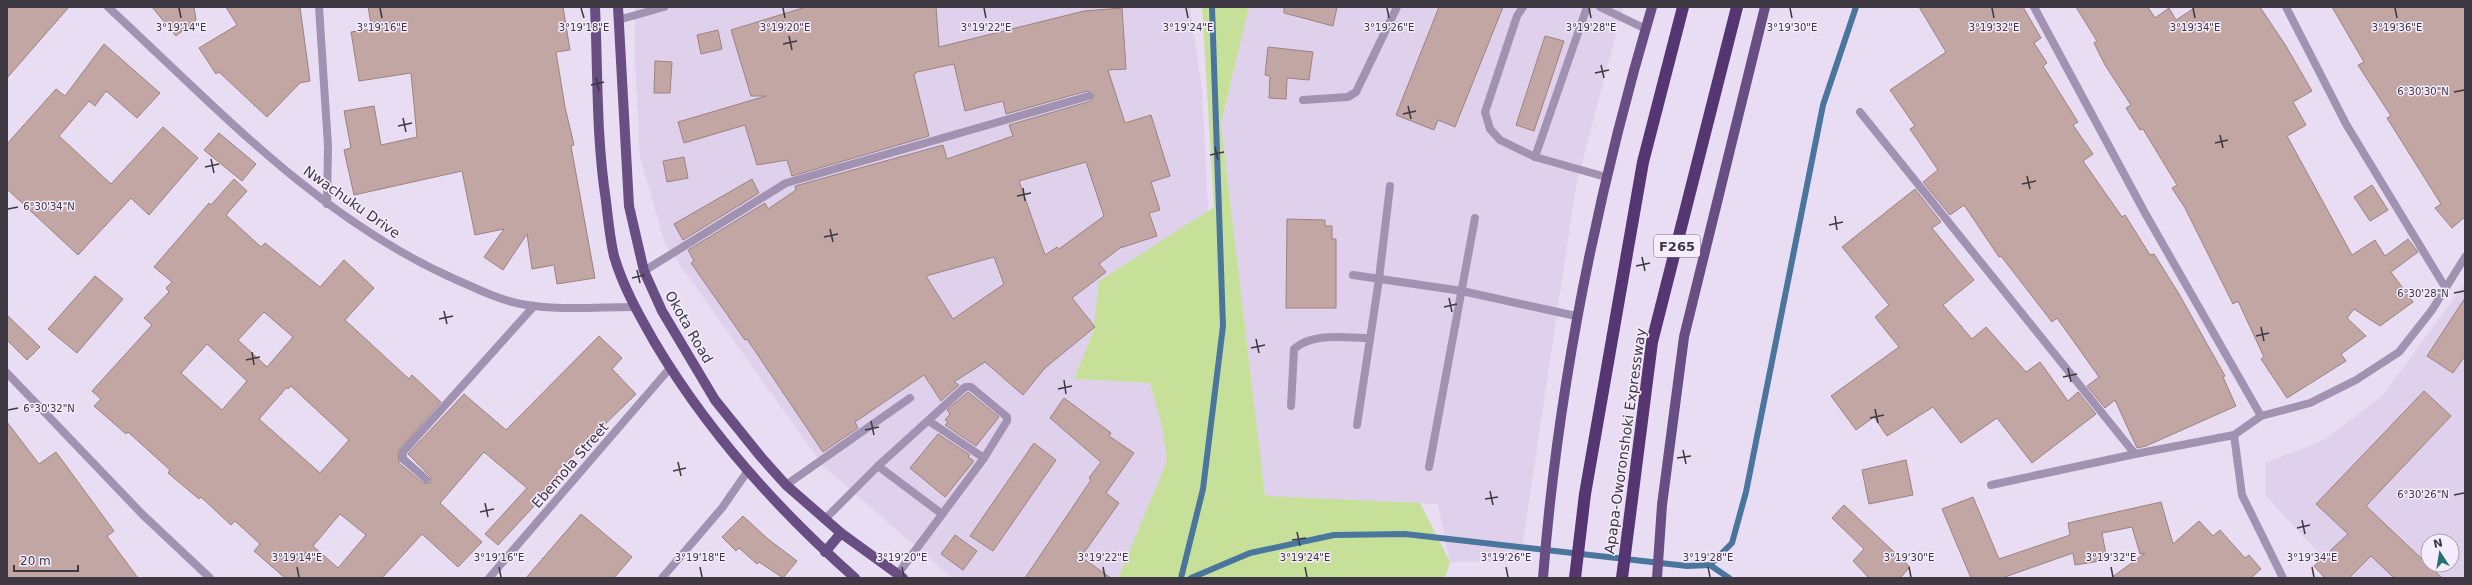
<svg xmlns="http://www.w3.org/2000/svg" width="2472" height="585" font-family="'DejaVu Sans',sans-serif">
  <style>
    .built { fill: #dfd0ec; fill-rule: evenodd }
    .green { fill: #c6e09a }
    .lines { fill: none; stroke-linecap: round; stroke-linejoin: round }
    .stream { stroke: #4a769d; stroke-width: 6 }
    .building { fill: #c1a6a3; stroke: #9c8280; fill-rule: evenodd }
    .service { stroke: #a092b0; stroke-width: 8 }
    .minor { stroke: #a092b0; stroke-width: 8 }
    .primary { stroke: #684e83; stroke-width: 10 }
    .motorway { stroke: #553672; stroke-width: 12 }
    .ticks { fill: none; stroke: #3d3841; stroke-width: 1.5 }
    .labels { text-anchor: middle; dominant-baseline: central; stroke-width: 3; stroke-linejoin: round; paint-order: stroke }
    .shield { fill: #f5ecfd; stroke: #746e79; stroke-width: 1 }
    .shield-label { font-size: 13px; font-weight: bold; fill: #3d3841 }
    .street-label { font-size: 14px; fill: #3d3841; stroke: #f5ecfd }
    .ticks-label { font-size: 10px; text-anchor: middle; fill: #3d3841; stroke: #f5ecfd; stroke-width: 3; stroke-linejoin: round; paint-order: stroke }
  </style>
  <rect width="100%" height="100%" fill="#e9ddf3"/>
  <g class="built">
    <polygon points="635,7 1190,7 1202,89 1208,211 1099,281 1093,332 1074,379 1151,383 1162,427 1167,461 1118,578 952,578 823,466 665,244 640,157 635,63"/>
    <polygon points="1249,7 1623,7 1576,186 1520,562 1450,562 1438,504 1265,496 1221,124"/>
    <path d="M2465,283v295h-123l-77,-83v-32l59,-23 59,-45zM2428,541h24v24h-24z"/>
  </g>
  <polygon class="green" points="1202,7 1249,7 1221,124 1265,496 1420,503 1450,562 1445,578 1118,578 1167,461 1162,427 1150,383 1074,379 1093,332 1099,281 1214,207"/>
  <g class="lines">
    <g class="stream">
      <polyline points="1710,565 1729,578"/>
      <polyline points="1181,578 1203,489 1223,326 1212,7"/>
      <polyline points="1191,578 1250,553 1334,535 1405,534 1687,566 1710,565 1732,543 1746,492 1823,105 1856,7"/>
    </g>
  </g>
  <g class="building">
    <polygon points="7,7 69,7 7,78"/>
    <polygon points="152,7 194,7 196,20 176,36"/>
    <polygon points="226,7 300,7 310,81 300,83 267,117 219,72 216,74 199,48 237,25"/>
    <polygon points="368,7 563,7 570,50 556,52 565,107 574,145 571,146 595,278 557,284 554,265 532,269 527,234 503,270 484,257 504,229 475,235 462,171 354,195 344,150 351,148 344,111 374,106 381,145 417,137 411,73 359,81 351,32 372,29"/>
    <path d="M806,7h130l3,40 145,-36 38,-3 4,61 -18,1 17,53 26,-8 19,61 -19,6 9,28 -11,3 8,23 -37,12 -21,16 7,8 -34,26 23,29 -50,41 -22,27 -38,-33 -31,20 5,3 -18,16 -17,-26 -69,47 3,6 -35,24 -76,-113 -2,1 -54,-77 3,-2 -6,-11 77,-47 3,6 28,-19 -1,-4 148,-41 4,14 66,-23 -4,-11 82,-24 3,-6 -7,-4 -81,23 -3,-13 -38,10 -11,-47 -37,8 -3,3 15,61 -137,40 -5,-16 -30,5 -12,-40 -61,18 -6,-21 88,-26h-15l-20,-66zM1086,162l18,54 -45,33 -2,-2 -12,8 -26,-74zM994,257l10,27 -51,35 -27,-43z"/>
    <polygon points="1284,7 1337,7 1333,26 1284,13"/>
    <polygon points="1439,7 1503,7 1455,127 1438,120 1434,130 1396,115"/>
    <polygon points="1919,7 2023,7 2041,38 2034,43 2047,63 2043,66 2078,122 2073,125 2093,154 2083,161 2122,217 2125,215 2150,255 2154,254 2179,294 2225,376 2223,377 2236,406 2146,446 2137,448 2115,400 2105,408 2087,386 2099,377 2057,318 2052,322 2001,256 1999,257 1964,205 1950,215 1923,182 1938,170 1910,129 1915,126 1890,90 1946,52"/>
    <polygon points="2076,7 2148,7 2155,18 2169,8 2176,20 2196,7 2260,7 2286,46 2312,91 2293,102 2306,125 2287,136 2352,255 2375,240 2385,256 2408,239 2418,252 2391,272 2413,302 2380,326 2354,309 2347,318 2366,336 2341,354 2346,361 2287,398 2261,359 2264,357 2238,301 2233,304 2185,208 2172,188 2177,185 2143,129 2140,130 2126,108 2131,105 2105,65 2094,43 2097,41"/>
    <polygon points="2332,7 2465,7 2465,217 2452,228 2435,208 2441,204 2387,118 2391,116 2358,65 2364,62"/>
    <polygon points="718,30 722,49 701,54 697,35"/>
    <polygon points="1545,36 1564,41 1534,131 1516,125"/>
    <polygon points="104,44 160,93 137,118 106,91 95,106 89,101 59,136 111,184 163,127 198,158 149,215 131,198 78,255 7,189 7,144 56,89 65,96"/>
    <polygon points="1268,47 1313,52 1309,80 1287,78 1286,99 1269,98 1270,76 1265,75"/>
    <polygon points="655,61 672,62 670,93 654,93"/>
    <polygon points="219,133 256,164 242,181 204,150"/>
    <polygon points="684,157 688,178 667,182 663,161"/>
    <path d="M234,179l13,12 -21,24 35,32 4,-4 55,44 24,-27 30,28 -29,32 64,59 3,-4 29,27 -43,49 1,12 24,20h7l1,-6 -23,-23 56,-60 42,36 93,-94 23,22 -10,11 24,25 -80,78 5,5 -63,68 -13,-11 42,-46 -43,-36 -44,51 42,39 -24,25 -36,-33 -40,44h-97l-31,-27 6,-7 -25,-23 -4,4 -30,-28 -2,2 -31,-26 2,-3 -42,-38 -2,2 -32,-28 7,-7 -9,-8 60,-66 -8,-7 25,-26 -3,-4 6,-6 -18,-15 55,-64 2,2zM264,312l29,25 -26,30 -29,-27zM207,344l40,37 -25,29 -41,-37zM291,386l58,54 -29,33 -61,-54 28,-32 1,2zM340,514l26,21 -28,33 -25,-22z"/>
    <polygon points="752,179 759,193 683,240 674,224"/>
    <polygon points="2372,185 2388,210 2370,221 2354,197"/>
    <polygon points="1915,189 1941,222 1932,228 1974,280 1943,305 1972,339 1986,327 2026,372 2040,362 2068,401 2078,392 2096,414 2032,463 1997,418 1961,443 1933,407 1887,436 1874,417 1856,430 1831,396 1899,347 1875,317 1889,305 1842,247"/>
    <polygon points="1287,219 1325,220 1325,226 1332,226 1332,239 1336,239 1336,308 1286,308"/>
    <polygon points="95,276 123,299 77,353 48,329"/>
    <polygon points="2465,298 2465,356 2453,373 2427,356"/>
    <polygon points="7,315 40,347 27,360 7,340"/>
    <polygon points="2424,391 2451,416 2366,506 2442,578 2394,578 2371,556 2349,578 2325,578 2314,566 2348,534 2316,504"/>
    <polygon points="968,392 999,417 976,446 945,425 948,422 945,420 950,414 947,410"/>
    <polygon points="1064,398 1111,433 1109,436 1134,453 1106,493 1119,503 1081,557 1111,578 1025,578 1091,480 1089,478 1101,462 1050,418"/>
    <polygon points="7,422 39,464 56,452 114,531 107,536 138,578 7,578"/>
    <polygon points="938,434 970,455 968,457 974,461 945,497 910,468"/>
    <polygon points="1034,443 1056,460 993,551 970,536"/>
    <polygon points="1906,460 1913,495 1869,504 1862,470"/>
    <polygon points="1973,497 1999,559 2070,535 2068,523 2161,502 2173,544 2199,521 2213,536 2220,530 2245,558 2249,555 2261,569 2251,578 2111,578 2145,553 2140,554 2132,527 2102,533 2107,560 2075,565 2073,553 2002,578 1971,578 1942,509"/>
    <polygon points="1844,505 1910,567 1900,578 1869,578 1853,561 1864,549 1832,518"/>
    <polygon points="581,514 632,557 614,578 526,578"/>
    <polygon points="743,516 768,539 797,561 783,578 759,562 757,564 739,548 736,551 722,537"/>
    <polygon points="955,535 977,551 963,570 941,554"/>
  </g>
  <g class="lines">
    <g class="service">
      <polyline points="1523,7 1517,16 1485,112 1490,129 1500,140 1535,157 1606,177"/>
      <polyline points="1600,7 1646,29"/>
      <polyline points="618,20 664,7"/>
      <polyline points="1303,100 1348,97 1356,92 1397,7"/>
      <polyline points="1535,157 1587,7"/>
      <polyline points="644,271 786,183 1089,96"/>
      <polyline points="1353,275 1462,291 1576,316"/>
      <path d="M1291,406l3,-57c19,-17 51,-11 76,-11"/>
      <polyline points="929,421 984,458"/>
      <polyline points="1357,425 1379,279 1390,186"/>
      <polyline points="878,466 942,514"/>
      <polyline points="1429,467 1475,218"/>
      <polyline points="426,479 403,459 403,452 534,306"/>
      <polyline points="786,485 910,398"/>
      <polyline points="826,518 878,466 965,387 971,387 1007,417 1007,421 984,458 897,575"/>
      <polyline points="662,578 722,508 747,472"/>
    </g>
    <g class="minor">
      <path d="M108,7c106,98 207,208 340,269 23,10 48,23 73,28 38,7 75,3 113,3"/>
      <polyline points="319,7 328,146 327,204"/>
      <polyline points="2034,7 2145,213 2261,416"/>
      <polyline points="2286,7 2346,124 2445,287"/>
      <polyline points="1860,112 2135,454 2234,435 2261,416 2310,403 2356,380 2399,352 2432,310 2465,257"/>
      <polyline points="7,373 143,515 210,578"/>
      <polyline points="2234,435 2242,495 2283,578"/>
      <polyline points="1991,485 2135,454"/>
      <polyline points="489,578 670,368"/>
    </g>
    <g class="primary">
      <path d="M595,7c3,65 1,129 11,194 2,18 4,38 8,55 9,31 25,59 41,87 53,89 122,166 200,235"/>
      <polyline points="618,7 629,206 644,271 662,311 715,400 761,457 786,485 841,533 903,578"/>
      <polyline points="825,552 841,533"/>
      <path d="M1543,578c15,-194 54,-384 109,-571"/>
      <polyline points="1657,578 1662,505 1684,337 1765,7"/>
    </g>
    <g class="motorway">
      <polyline points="1575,578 1585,494 1643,162 1683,7"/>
      <polyline points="1622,578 1652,342 1737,7"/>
    </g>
  </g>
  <path class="ticks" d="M179,8l2,10M380,8l2,10M581,8l3,10M783,8l2,10M984,8l2,10M1186,8l2,10M1387,8l2,10M1589,8l2,10M1790,8l2,10M1992,8l2,10M2193,8l2,10M2395,8l2,10M789,36l3,14M783,44l14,-3M1601,65l3,13M1595,73l14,-3M596,77l3,14M591,85l13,-3M2454,92l10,-2M1408,106l3,13M1403,114l13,-3M403,118l3,14M398,126l14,-3M2220,135l3,13M2215,143l13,-3M1215,147l3,13M1210,155l14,-3M211,159l3,14M205,167l14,-3M2027,176l3,13M2022,184l14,-3M1023,188l2,13M1017,196l14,-3M8,209l10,-2M1835,216l2,14M1829,225l14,-3M830,229l3,13M824,237l14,-3M1642,257l3,14M1636,266l14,-3M637,270l3,13M632,278l13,-3M2454,293l10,-2M1449,298l3,14M1444,307l13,-3M444,311l3,13M439,319l14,-3M2261,327l3,14M2256,336l13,-3M1256,339l3,14M1251,348l14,-3M252,352l2,13M246,360l14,-3M2068,368l3,14M2063,377l14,-3M1064,380l2,14M1058,389l14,-3M1875,409l3,14M8,410l10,-2M1870,418l14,-3M871,421l3,14M865,430l14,-3M1683,450l3,14M1677,458l14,-2M678,462l3,14M673,471l13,-3M1490,491l3,14M2454,495l10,-2M1485,499l13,-2M485,503l3,14M480,512l14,-3M2302,520l3,14M2297,528l13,-3M1297,532l3,14M1292,540l14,-2M297,567l2,10M499,567l2,10M700,567l2,10M902,567l2,10M1103,567l2,10M1305,567l2,10M1506,567l2,10M1708,567l2,10M1909,567l2,10M2111,567l2,10M2312,567l2,10"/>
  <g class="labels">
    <rect class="shield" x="1654" y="235" width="46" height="22" rx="3"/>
    <g class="shield-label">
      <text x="1677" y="246">F265</text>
    </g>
    <g class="street-label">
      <text transform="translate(352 202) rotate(35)">Nwachuku Drive</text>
      <text transform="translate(689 327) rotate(60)">Okota Road</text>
      <text transform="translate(1625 441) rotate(-82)">Apapa-Oworonshoki Expressway</text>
      <text transform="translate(570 465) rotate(-49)">Ebemola Street</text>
    </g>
  </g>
  <g class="ticks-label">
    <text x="181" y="31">3°19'14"E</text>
    <text x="382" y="31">3°19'16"E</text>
    <text x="584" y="31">3°19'18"E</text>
    <text x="785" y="31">3°19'20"E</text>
    <text x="986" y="31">3°19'22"E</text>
    <text x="1188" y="31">3°19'24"E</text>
    <text x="1389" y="31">3°19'26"E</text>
    <text x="1591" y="31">3°19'28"E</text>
    <text x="1792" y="31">3°19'30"E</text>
    <text x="1994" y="31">3°19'32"E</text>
    <text x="2195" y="31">3°19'34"E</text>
    <text x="2397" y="31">3°19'36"E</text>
    <text x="2423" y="95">6°30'30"N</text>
    <text x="49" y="210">6°30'34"N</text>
    <text x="2423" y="297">6°30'28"N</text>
    <text x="49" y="412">6°30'32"N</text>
    <text x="2423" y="498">6°30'26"N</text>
    <text x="297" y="561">3°19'14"E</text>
    <text x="499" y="561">3°19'16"E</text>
    <text x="700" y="561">3°19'18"E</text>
    <text x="902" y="561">3°19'20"E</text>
    <text x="1103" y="561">3°19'22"E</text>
    <text x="1305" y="561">3°19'24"E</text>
    <text x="1506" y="561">3°19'26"E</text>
    <text x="1708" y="561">3°19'28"E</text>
    <text x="1909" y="561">3°19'30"E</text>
    <text x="2111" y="561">3°19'32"E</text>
    <text x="2312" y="561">3°19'34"E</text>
  </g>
  <rect width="2472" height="585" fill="none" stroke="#3d3841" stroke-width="16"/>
  <g transform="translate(2440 553) rotate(348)"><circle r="19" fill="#f5ecfd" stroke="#aba4b2"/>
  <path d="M0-3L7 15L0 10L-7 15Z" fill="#277175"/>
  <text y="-6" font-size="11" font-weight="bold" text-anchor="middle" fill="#3d3841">N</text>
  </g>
  <path d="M14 565v6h64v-6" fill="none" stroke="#3d3841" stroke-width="2"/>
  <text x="20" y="565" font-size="12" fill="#3d3841" stroke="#f5ecfd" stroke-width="3" paint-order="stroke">20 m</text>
</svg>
